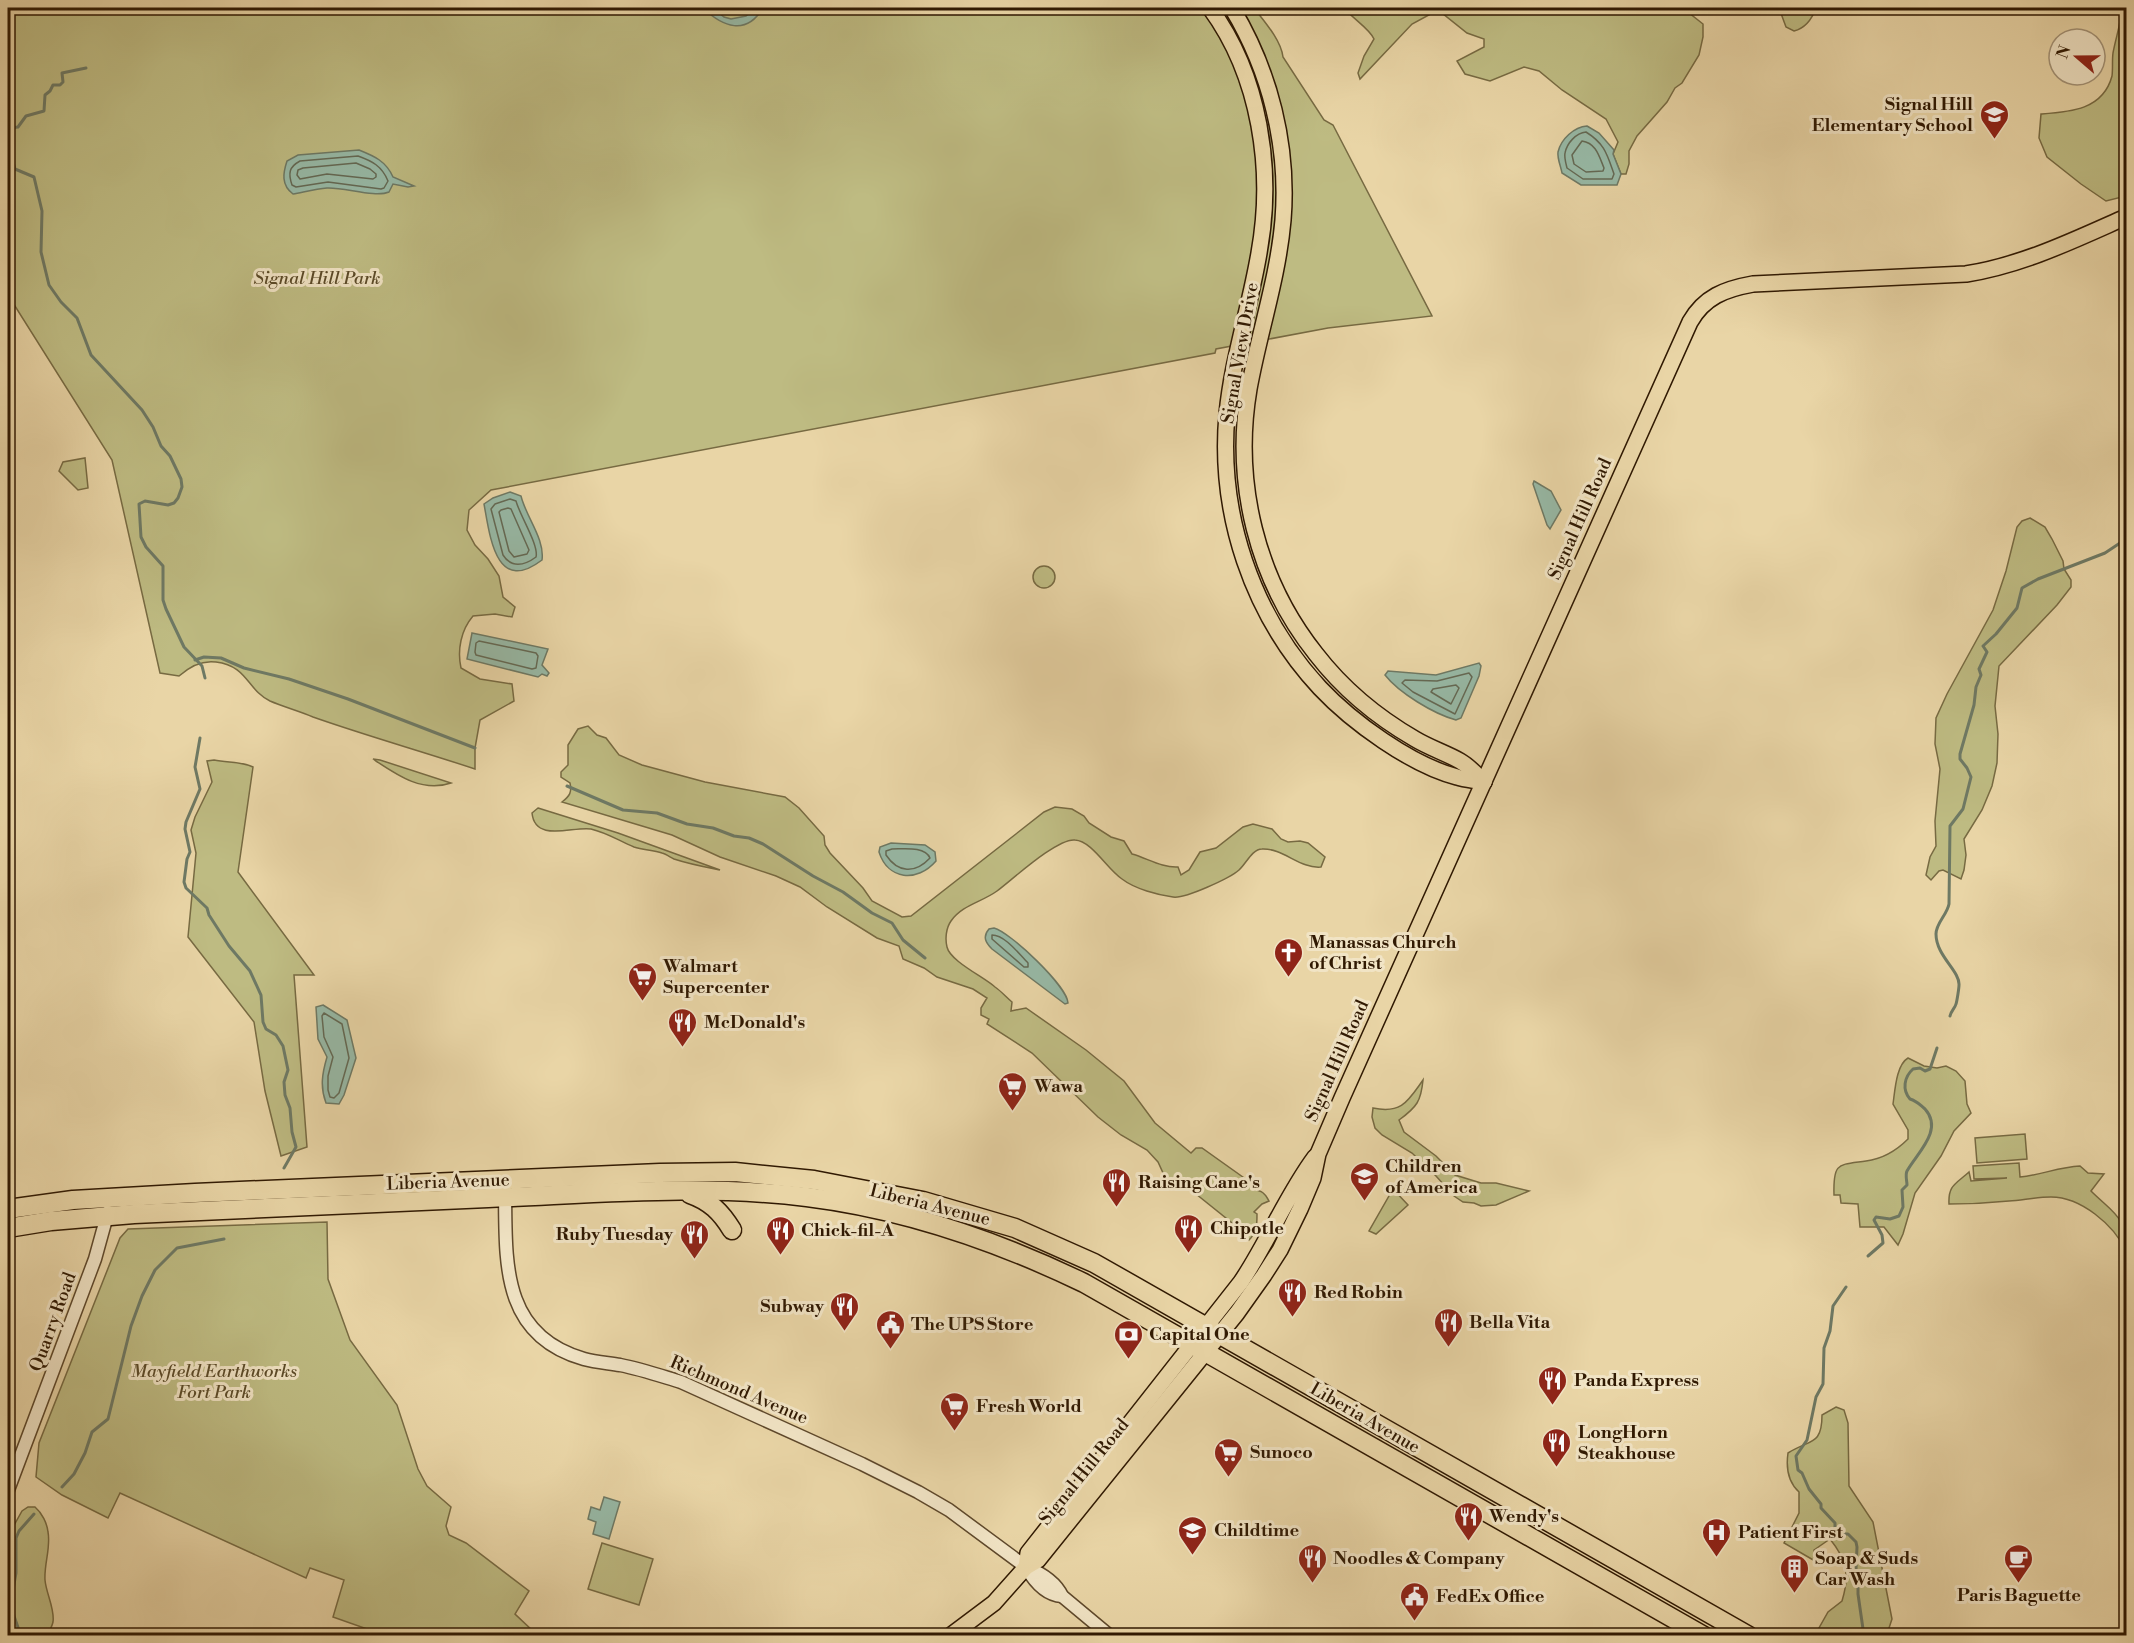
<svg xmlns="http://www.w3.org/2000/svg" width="2134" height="1643" font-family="'Libre Bodoni',serif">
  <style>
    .green { fill: #bebb82; stroke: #776a42; stroke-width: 1.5 }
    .water { fill: #97b9a6; stroke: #6e7964; stroke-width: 1.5 }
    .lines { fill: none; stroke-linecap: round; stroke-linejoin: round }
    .shore { stroke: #646954; stroke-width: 1.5 }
    .stream { stroke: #6e7964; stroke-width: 3 }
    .minor-casing { stroke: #5e482b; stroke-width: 15 }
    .major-casing { stroke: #301902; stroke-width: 18 }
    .highway-casing { stroke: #301902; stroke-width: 21 }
    .minor { stroke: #f1e4c5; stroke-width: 12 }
    .major { stroke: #e9d5a6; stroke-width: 15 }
    .highway { stroke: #e9d5a6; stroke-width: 18 }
    .labels { text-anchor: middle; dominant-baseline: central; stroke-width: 6; stroke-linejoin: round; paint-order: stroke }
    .poi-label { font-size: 18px; font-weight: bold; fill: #301902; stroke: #f1e4c5; text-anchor: start }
    .park-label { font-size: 18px; font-style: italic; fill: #5b4a28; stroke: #f1e4c5 }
    .street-label { font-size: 18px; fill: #301902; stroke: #f1e4c5 }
  </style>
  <rect width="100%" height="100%" fill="#e9d5a6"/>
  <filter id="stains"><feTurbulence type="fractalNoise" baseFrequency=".00333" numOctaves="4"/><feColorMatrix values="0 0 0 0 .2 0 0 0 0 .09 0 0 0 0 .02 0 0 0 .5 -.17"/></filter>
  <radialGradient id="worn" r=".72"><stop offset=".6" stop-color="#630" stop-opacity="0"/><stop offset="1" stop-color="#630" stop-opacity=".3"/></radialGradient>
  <g class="green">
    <path d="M8,8h1246c10,13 27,32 29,49l41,63 9,5 99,191 -104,12 -112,21 -1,4 -724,137 -22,20 -2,20 8,15 13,14 11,17 4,21 12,10 -3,10 -17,-3 -22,2c-12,14 -16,34 -12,52l19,11 32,5 2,17 -34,19 -5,28v21c-54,-18 -108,-33 -162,-52 -14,-6 -29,-10 -43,-16 -23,-11 -22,-35 -54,-39 -14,-2 -27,5 -37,14l-19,-3 -48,-213 -104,-165z"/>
    <path d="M1344,8h322l23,5 14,11v13l-4,18 -17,28 -7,5 -8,14 -30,34 -8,15v13l-3,10h-5l-8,-20 5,-12 -12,-23 -44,-29 -23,-19 -15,-4 -34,14 -25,-7 -8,-13 27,-14v-8l-17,-6 -29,-23 -26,14 -52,55 -2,-6 6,-17 10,-17c-4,-10 -22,-21 -30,-31z"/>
    <path d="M1779,8h37c-4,11 -10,20 -22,23l-8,-4z"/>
    <path d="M2122,8h4v188l-20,5 -25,-17 -34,-27 -8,-19 2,-24c29,-2 62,-4 71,-38 1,-7 0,-16 1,-23 3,-16 8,-30 9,-45z"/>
    <polygon points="85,458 88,488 78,490 59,471 63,462"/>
    <polygon points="2030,518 2045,527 2052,539 2063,561 2064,569 2071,580 2071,587 2057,605 1999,666 1995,706 1998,734 1997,763 1992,786 1982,810 1964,839 1966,855 1964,870 1961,879 1943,870 1939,871 1931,880 1926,875 1930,857 1936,846 1935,821 1940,769 1935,744 1936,718 1947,694 1993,610 2006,571 2017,527 2022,521"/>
    <circle cx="1044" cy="577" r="11"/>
    <path d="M588,726l9,9 9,3 13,17 23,10 63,17 80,15 14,11 25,28 1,9 5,8 33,35 9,13 30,16 9,-1 133,-104 11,-5 17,2 12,7 5,7 22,14 13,4 8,13c15,4 30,14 46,13l3,8 8,-5 11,-18 16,-4 27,-21 10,-3 19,5 9,10 7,3 12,-1 8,2 17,14 -4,10c-21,2 -38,-19 -59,-18 -10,0 -16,15 -23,21 -9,8 -54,29 -66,27 -15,-2 -38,-8 -51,-18 -15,-10 -30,-38 -47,-39 -18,-2 -63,40 -78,51 -15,11 -35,14 -46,30 -5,7 -6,18 -4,26 3,14 37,30 48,40 6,4 11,10 17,15l-1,9 15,-3 60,42 38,31 31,42 36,30 5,-5h6l45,32 6,9c9,2 12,4 16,12l-7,3 -8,8 3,2c0,11 0,18 -8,26h-4l-3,-9 -56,-45 -9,1 -13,-12 -6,-13 -11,-12 -26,-15 -23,-18 -66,-64 -45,-29 2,-5 -8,-4v-7l6,-10 -14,-9 -36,-12 -13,-9 -21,-9 -4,-13 -22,-8 -50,-31 -27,-20 -24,-11 -56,-19 -48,-22 -110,-33c8,-6 10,-10 8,-19l-9,-6v-5l7,-7v-20l10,-16z"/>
    <path d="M373,759l7,1 71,23c-29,10 -54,-8 -78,-24z"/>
    <path d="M214,760c14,3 27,1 39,7l-15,105 76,103h-20l13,172 -26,9 -16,-65 -11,-69 -66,-85 8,-84 -5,-23 4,-13 17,-35 -5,-21z"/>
    <path d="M538,808l80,25 102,37c-15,-3 -31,-6 -46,-11 -4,-2 -8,-5 -12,-6 -9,-3 -19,-3 -28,-6 -15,-6 -26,-14 -43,-18 -18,-3 -56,14 -59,-16z"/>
    <path d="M1908,1058l16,8 13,2 9,-2 10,5 9,10 2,23 4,9 -17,18 -13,25 -26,37 -12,41 -5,11 -14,-18h-24l-2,-23 -17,-1 -1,-8h-6c-1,-33 4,-30 32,-34 16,-2 31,-11 42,-22v-9l-15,-26c2,-13 3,-39 15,-46z"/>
    <path d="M1423,1080c-2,21 -6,27 -24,40l5,12 32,24 19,19 26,8h15l33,8 -33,14 -15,1 -7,-3 -11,-1 -9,-6 -18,-20 -24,-23 -30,-18 -7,-7 -3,-11 1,-9c29,6 35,-7 50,-28z"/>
    <polygon points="2025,1134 2027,1159 1977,1163 1975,1138"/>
    <path d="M2019,1163l1,14c21,-2 39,-10 60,-11l8,7 16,1 -13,17c22,22 36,25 35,60 -12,-26 -45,-54 -75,-54 -14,0 -28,3 -42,4 -20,2 -40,3 -60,3 -1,-19 7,-20 20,-32l2,9 36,-3 -33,1 -1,-13z"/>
    <polygon points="1393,1189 1408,1205 1376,1234 1369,1231"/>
    <polygon points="327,1222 328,1279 350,1340 397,1405 418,1469 427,1486 451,1507 446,1526 449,1535 466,1543 529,1591 515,1614 535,1633 534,1635 370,1635 370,1630 333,1617 344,1580 310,1568 306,1578 120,1493 108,1518 62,1495 36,1477 39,1443 120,1238 128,1229"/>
    <path d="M1836,1407l8,3 4,13 1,63 24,36 19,97 -3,9 2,7h-76l13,-23 14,-11c8,-26 5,-41 -12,-62l-16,11 1,11 -31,-18 15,-30v-21c-11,-10 -13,-25 -11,-39 22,-14 34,-7 34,-38z"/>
    <path d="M28,1507h7c7,6 12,16 13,25 3,15 -4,32 -3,48 1,13 10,29 8,42 -1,5 -4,8 -4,13h-37l4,-6 -8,-9v-84l14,-25z"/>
    <polygon points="602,1543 653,1559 639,1605 588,1589"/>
  </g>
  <g class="water">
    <path d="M703,8h10l11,9 7,2 15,-3 9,-8h8c-17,28 -40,19 -60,0z"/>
    <path d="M1587,126l12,7 15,17 -1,4 8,20 -4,11h-36l-19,-12c-1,-6 -5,-15 -4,-21 3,-13 16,-25 29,-26z"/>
    <path d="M359,150c15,6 27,11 34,27l21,9 -6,1 -15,-3 -4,8c-14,6 -45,-5 -62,-4 -11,1 -23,4 -34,6 -12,-9 -10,-21 -6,-33l11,-6z"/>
    <polygon points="1534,481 1551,491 1561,510 1550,529 1547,525 1533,484"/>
    <path d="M510,492l11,4c5,21 24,43 21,64 -46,35 -52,-23 -58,-56l9,-6z"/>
    <polygon points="472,633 548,649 542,665 549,673 547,676 542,674 538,677 467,659"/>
    <path d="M1479,663l2,3 -2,10 -18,42 -5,2c-22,-6 -57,-27 -71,-45l3,-4 48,4z"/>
    <path d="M891,843l34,2 10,7 1,9c-19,22 -48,19 -57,-9l1,-5z"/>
    <path d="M994,928c16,4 73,58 74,75l-3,1 -73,-55c-6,-6 -10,-12 -3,-20z"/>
    <path d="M323,1005l24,15 9,38 -12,37 -5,9 -13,-1c-6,-16 -4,-29 1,-46l-9,-18 -2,-32z"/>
    <polygon points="604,1497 620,1502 609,1539 593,1534 596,1522 588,1519 591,1507 600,1510"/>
  </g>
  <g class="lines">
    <g class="shore">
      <path d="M1586,132c19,12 21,22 28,42l-2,5h-29l-16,-11c-1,-4 -3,-11 -2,-15 2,-10 11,-20 21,-21z"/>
      <path d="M1582,141c14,2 17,15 22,27l-1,3 -17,1 -12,-8 -2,-9z"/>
      <path d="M358,156c14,5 24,10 30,25l-4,7 -3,1 -53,-7 -32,5 -4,-2c-4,-12 -3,-18 8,-24z"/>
      <polygon points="356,163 370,169 376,174 376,177 373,179 327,174 300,179 297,175 298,170 303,168"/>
      <path d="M510,499l6,2c4,15 23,44 20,56 -12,9 -25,11 -33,-2l-12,-46 4,-5z"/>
      <polygon points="508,508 511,509 529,550 527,554 514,557 509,551 499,512 501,510"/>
      <polygon points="479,641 536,653 538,656 536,668 532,669 476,655 475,652 476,643"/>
      <polygon points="1469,673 1472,677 1455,714 1413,692 1402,683 1405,680 1437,681"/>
      <polygon points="1456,685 1459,688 1451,704 1431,692 1433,689"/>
      <path d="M892,849c12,0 33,-3 38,9 -15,16 -32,15 -44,-3v-4z"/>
      <path d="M992,935c13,0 27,19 36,28v4h-4l-32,-28z"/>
      <polygon points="324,1013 342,1024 349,1058 339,1093 334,1098 330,1097 328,1090 328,1076 333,1057 324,1037 322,1016"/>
    </g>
    <g class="stream">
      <polyline points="8,121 10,128 9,148 15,169 34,177 42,211 41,252 49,285 61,302 77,318 91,355 142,410 153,427 161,446 170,456 181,479 182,487 178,498 174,503 168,505 145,501 139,504 141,537 146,547 163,566 163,600 166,609 184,647 202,666 205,678"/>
      <polyline points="10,128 18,127 26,116 44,111 45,95 50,91 53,85 60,85 63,82 62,73 86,68"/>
      <polyline points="195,660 204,657 221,658 244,668 289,679 348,699 475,748"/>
      <polyline points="200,738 195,767 200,789 186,822 185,829 190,852 187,859 184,882 186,888 207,908 209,915 229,946 250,971 261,995 263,1022 266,1029 276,1035 283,1046 288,1070 284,1082 285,1095 290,1108 292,1132 296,1147 284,1168"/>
      <polyline points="567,786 623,810 657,813 687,824 713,828 734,836 749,838 763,844 813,876 843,892 872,913 892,923 903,940 925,958"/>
      <path d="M1950,1016c1,-5 5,-8 6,-12 1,-3 3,-16 3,-19 1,-14 -23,-29 -23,-51 0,-11 11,-19 13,-30l1,-78 13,-17 8,-32 -4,-9 -7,-9v-5l14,-49 2,-18 5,-12 -2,-6 8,-17 -4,-6 13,-12 21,-26 5,-20 16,-9 67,-26 21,-14"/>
      <path d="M1868,1256l15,-13 -1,-8 -8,-15 2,-3 14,2 9,-3 4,-9 -1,-17 5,-5c0,-4 -2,-10 0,-14 10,-18 37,-41 18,-62 -6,-5 -8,-8 -15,-10 -8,-9 -6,-22 3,-30l7,-1 5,3 5,-2 7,-21"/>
      <polyline points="1846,1287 1833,1306 1830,1331 1824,1348 1823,1384 1816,1397 1807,1440 1796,1456 1798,1470 1802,1473 1809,1489 1821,1504 1821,1508 1835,1523 1835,1534 1848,1534 1856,1542 1857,1547 1856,1569 1858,1578 1858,1594 1864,1636"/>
      <polyline points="62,1487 74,1474 85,1453 92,1432 108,1419 131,1326 142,1296 155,1270 177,1248 224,1239"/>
      <polyline points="21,1636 14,1616 11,1601 16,1573 16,1538 19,1531 34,1514"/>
    </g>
    <defs>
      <g id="minor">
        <path d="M505,1190c1,71 -5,145 79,169 11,3 24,4 36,6 21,4 41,11 61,17l181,82 56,28 31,18 77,57c15,6 29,14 36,29l48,40"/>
        <polyline points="8,1490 95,1259 108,1212"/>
        <path d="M1026,1567c8,14 19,28 36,29"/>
      </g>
      <g id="major">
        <path d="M1210,8c50,68 64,162 49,245 -9,54 -27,107 -32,161 -9,100 25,201 93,274 32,34 91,77 137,89 9,3 18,3 27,5"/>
        <path d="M1232,8c38,63 57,138 51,212 -5,58 -24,113 -34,169 -16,94 8,191 67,265 27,35 61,63 99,85 15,9 31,14 45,22 9,5 17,14 24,21"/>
        <path d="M1026,1567l2,-14 213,-271c27,-40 45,-86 74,-125"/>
        <path d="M950,1636l44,-33 32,-36 12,-7 199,-247 27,-38 16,-25 20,-41 13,-31 5,-24 24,-56 348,-776c14,-25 35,-33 63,-38l213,-10c57,-9 108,-34 160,-57"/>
      </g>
      <g id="highway">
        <path d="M690,1194c20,7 31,18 42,36"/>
        <polyline points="8,1209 73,1200 195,1193 660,1173 735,1172 814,1180 923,1201 1015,1228 1094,1263 1749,1636"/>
        <path d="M8,1228l43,-7 83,-7c118,-5 236,-10 354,-16 106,-4 214,-14 319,-1 97,12 190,44 277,86l620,353"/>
      </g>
    </defs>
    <use href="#minor" class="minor-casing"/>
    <use href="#major" class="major-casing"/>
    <use href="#highway" class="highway-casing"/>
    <use href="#minor" class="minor"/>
    <use href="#major" class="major"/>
    <use href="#highway" class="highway"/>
  </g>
  <defs>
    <symbol id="school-pin" viewBox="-11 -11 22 30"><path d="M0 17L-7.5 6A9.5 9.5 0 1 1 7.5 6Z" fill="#8f2418" stroke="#f1e4c5"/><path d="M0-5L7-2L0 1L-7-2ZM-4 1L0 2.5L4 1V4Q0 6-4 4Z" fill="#fff"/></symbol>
    <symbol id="church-pin" viewBox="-11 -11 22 30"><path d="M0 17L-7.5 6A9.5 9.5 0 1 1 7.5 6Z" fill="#8f2418" stroke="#f1e4c5"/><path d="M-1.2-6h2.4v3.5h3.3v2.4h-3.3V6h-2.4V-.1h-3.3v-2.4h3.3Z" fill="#fff"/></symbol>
    <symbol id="supermarket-pin" viewBox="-11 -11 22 30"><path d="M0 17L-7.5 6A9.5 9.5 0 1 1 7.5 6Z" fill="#8f2418" stroke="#f1e4c5"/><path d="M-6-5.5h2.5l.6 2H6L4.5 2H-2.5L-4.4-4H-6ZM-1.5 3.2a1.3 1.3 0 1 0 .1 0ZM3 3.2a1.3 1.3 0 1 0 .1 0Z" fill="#fff"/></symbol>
    <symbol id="restaurant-pin" viewBox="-11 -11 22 30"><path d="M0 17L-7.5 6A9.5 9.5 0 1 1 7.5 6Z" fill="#8f2418" stroke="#f1e4c5"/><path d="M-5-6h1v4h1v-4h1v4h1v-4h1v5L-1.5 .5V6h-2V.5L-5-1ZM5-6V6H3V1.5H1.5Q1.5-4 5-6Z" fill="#fff"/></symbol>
    <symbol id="civic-pin" viewBox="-11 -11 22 30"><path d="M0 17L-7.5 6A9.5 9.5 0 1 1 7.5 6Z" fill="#8f2418" stroke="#f1e4c5"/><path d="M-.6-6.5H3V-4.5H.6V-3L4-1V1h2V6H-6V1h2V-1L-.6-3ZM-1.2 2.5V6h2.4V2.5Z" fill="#fff"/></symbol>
    <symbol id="bank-pin" viewBox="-11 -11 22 30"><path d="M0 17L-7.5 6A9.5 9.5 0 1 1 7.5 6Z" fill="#8f2418" stroke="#f1e4c5"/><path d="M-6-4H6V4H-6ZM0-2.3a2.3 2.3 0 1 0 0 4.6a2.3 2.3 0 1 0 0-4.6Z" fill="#fff"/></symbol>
    <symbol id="hospital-pin" viewBox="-11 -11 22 30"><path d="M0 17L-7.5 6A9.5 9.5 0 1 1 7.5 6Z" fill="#8f2418" stroke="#f1e4c5"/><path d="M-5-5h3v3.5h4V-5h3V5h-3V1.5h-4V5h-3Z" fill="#fff"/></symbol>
    <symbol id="cafe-pin" viewBox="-11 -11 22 30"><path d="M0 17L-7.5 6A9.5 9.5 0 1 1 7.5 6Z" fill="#8f2418" stroke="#f1e4c5"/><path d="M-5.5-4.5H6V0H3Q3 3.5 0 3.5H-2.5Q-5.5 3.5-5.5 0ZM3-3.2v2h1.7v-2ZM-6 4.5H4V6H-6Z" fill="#fff"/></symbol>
    <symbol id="building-pin" viewBox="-11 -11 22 30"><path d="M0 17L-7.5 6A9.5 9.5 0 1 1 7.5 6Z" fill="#8f2418" stroke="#f1e4c5"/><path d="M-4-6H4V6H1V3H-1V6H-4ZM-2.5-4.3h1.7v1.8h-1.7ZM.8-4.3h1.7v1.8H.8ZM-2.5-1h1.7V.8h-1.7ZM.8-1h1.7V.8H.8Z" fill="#fff"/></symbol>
  </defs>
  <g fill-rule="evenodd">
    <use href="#school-pin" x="1978" y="98" width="33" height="45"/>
    <use href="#church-pin" x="1272" y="936" width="33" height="45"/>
    <use href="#supermarket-pin" x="626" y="960" width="33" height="45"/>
    <use href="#restaurant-pin" x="666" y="1006" width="33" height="45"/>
    <use href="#supermarket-pin" x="996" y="1070" width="33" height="45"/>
    <use href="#school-pin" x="1348" y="1160" width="33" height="45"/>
    <use href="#restaurant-pin" x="1100" y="1166" width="33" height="45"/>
    <use href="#restaurant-pin" x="1172" y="1212" width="33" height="45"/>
    <use href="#restaurant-pin" x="764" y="1214" width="33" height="45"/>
    <use href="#restaurant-pin" x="678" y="1218" width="33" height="45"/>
    <use href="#restaurant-pin" x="1276" y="1276" width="33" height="45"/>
    <use href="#restaurant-pin" x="828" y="1290" width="33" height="45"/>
    <use href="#restaurant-pin" x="1432" y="1306" width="33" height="45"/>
    <use href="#civic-pin" x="874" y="1308" width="33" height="45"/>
    <use href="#bank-pin" x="1112" y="1318" width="33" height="45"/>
    <use href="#restaurant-pin" x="1536" y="1364" width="33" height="45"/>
    <use href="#supermarket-pin" x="938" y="1390" width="33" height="45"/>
    <use href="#restaurant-pin" x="1540" y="1426" width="33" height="45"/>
    <use href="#supermarket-pin" x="1212" y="1436" width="33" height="45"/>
    <use href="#restaurant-pin" x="1452" y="1500" width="33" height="45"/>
    <use href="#school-pin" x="1176" y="1514" width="33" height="45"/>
    <use href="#hospital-pin" x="1700" y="1516" width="33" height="45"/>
    <use href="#restaurant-pin" x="1296" y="1542" width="33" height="45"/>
    <use href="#cafe-pin" x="2002" y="1542" width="33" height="45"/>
    <use href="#building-pin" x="1778" y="1552" width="33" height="45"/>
    <use href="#civic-pin" x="1398" y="1580" width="33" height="45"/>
  </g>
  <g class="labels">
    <g class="poi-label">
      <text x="1973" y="104" text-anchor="end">Signal Hill<tspan x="1973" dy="21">Elementary School</tspan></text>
      <text x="1309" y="942">Manassas Church<tspan x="1309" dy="21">of Christ</tspan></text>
      <text x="663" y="966">Walmart<tspan x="663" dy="21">Supercenter</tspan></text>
      <text x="704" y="1022">McDonald's</text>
      <text x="1034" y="1086">Wawa</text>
      <text x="1385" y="1166">Children<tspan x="1385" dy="21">of America</tspan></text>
      <text x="1138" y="1182">Raising Cane's</text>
      <text x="1210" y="1228">Chipotle</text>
      <text x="801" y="1230">Chick-fil-A</text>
      <text x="673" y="1234" text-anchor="end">Ruby Tuesday</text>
      <text x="1314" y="1292">Red Robin</text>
      <text x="824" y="1306" text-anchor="end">Subway</text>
      <text x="1469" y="1322">Bella Vita</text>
      <text x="911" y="1324">The UPS Store</text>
      <text x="1149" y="1334">Capital One</text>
      <text x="1574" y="1380">Panda Express</text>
      <text x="976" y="1406">Fresh World</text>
      <text x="1578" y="1432">LongHorn<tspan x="1578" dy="21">Steakhouse</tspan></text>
      <text x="1250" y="1452">Sunoco</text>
      <text x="1489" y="1516">Wendy's</text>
      <text x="1214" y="1530">Childtime</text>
      <text x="1738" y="1532">Patient First</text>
      <text x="1333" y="1558">Noodles &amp; Company</text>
      <text x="1815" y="1558">Soap &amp; Suds<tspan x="1815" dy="21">Car Wash</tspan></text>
      <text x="2019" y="1595" text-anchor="middle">Paris Baguette</text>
      <text x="1436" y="1596">FedEx Office</text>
    </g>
    <g class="park-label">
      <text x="317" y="278">Signal Hill Park</text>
      <text x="214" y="1371">Mayfield Earthworks<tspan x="214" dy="21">Fort Park</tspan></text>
    </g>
    <g class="street-label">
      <text transform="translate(1240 353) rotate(-80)">Signal View Drive</text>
      <text transform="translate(1580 519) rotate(-66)">Signal Hill Road</text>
      <text transform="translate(1337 1061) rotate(-66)">Signal Hill Road</text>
      <text transform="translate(448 1182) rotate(-2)">Liberia Avenue</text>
      <text transform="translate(930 1205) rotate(14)">Liberia Avenue</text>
      <text transform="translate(53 1322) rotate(-70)">Quarry Road</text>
      <text transform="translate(739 1390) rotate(23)">Richmond Avenue</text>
      <text transform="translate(1365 1418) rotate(30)">Liberia Avenue</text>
      <text transform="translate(1084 1472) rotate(-51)">Signal Hill Road</text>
    </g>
  </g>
  <rect width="2134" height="1643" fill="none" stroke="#e9d5a6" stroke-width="30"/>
  <rect x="9" y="9" width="2116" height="1625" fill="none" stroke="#301902" stroke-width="3"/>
  <rect x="15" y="15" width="2104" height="1613" fill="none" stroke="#301902" stroke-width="1.5"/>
  <g transform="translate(2077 57) rotate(290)"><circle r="28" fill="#f1e4c5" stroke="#a49377" stroke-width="1.5"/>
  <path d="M0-4.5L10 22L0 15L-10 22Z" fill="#8f2418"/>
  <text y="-9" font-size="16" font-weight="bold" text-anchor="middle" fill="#301902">N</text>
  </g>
  <rect width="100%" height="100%" filter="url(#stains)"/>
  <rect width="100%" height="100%" fill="url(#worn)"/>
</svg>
